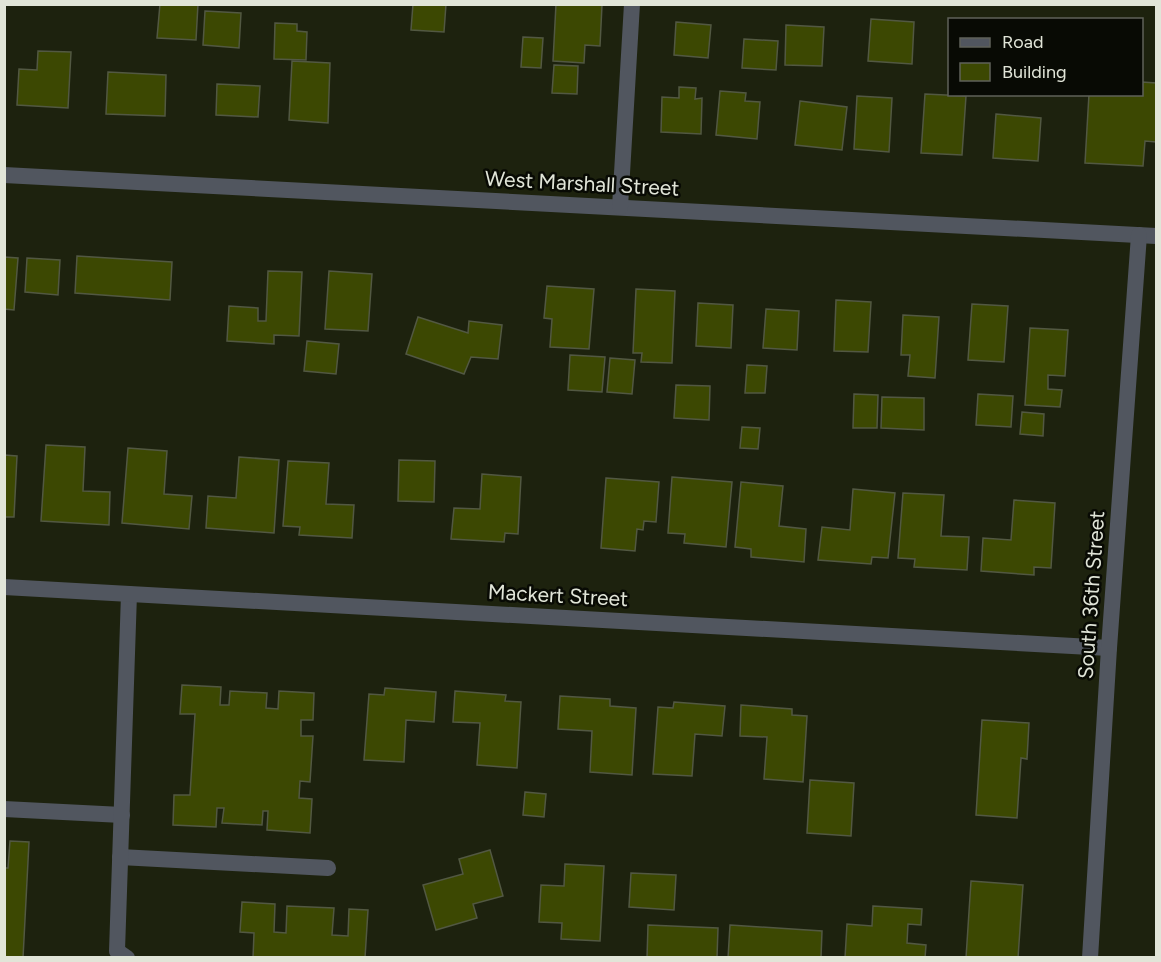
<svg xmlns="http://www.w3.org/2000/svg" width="1161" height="962" font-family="Figtree,sans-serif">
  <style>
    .building { fill: #3c4802; stroke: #525842; stroke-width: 1.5 }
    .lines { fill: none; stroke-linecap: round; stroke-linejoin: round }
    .service { stroke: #51565f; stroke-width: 16 }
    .minor { stroke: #51565f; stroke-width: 16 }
    .labels { text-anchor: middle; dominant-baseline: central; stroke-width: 5; stroke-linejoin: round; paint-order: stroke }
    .street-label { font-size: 21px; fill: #e1e5d8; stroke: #080a04 }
  </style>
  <rect width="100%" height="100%" fill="#1d220e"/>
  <g class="building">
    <polygon points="160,4 198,4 196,40 157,38"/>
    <polygon points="413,4 446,4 444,32 411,30"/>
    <polygon points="556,4 602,5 600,46 585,45 584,63 553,61"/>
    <polygon points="205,11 241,13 239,48 203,45"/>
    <polygon points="871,19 914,22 912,64 868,61"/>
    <polygon points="676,22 711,25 708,58 674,55"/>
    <polygon points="275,23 297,24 297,31 307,32 306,60 274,59"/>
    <polygon points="786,25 824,27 822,66 785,65"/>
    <polygon points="523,37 543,38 541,68 521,67"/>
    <polygon points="744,39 778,41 776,70 742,68"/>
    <polygon points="38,51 71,52 68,108 17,105 19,69 37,70"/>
    <polygon points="292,61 330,63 328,123 289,120"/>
    <polygon points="554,65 578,66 577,94 552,93"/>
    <polygon points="108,72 166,75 165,116 106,114"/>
    <polygon points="1142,82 1156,83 1156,142 1145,141 1143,166 1085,163 1089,94 1142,94"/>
    <polygon points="217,84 260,86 258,117 216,115"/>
    <polygon points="679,87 696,88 695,99 702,98 701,134 661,132 662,97 679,98"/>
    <polygon points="720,91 746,93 745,101 760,102 757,139 716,135"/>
    <polygon points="925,94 966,96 962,155 921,153"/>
    <polygon points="857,96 892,98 889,152 854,149"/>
    <polygon points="800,101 847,107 842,150 795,145"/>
    <polygon points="996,114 1041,118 1038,161 993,158"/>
    <polygon points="77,256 172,262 170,300 75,293"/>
    <polygon points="4,257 18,258 14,310 4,309"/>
    <polygon points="27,258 60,260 58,295 25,292"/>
    <polygon points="268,271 302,272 299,336 274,335 274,344 227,341 229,306 258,308 258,321 266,321"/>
    <polygon points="329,271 372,274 368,331 325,329"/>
    <polygon points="547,286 594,289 589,349 550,347 552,319 544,318"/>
    <polygon points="636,289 675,291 672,363 641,362 642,353 633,353"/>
    <polygon points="836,300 871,302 868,352 834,351"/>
    <polygon points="698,303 733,305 731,348 696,346"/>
    <polygon points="972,304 1008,306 1004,362 968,360"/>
    <polygon points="766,309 799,311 797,350 763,348"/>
    <polygon points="903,315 939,317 935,378 908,376 910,355 901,355"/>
    <polygon points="418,317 468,333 469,321 502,325 498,359 471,357 464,374 406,354"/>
    <polygon points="1030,328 1068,330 1065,376 1048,375 1048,389 1062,390 1060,407 1025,405"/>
    <polygon points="307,341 339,344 336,374 304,371"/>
    <polygon points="570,355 605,357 602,392 568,390"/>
    <polygon points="610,358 635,360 632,394 607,392"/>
    <polygon points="747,365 767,366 765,393 745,393"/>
    <polygon points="676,385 710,386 709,420 674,418"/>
    <polygon points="854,394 878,395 877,428 853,428"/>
    <polygon points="978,394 1013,396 1011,427 976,425"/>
    <polygon points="882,397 924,398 924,430 881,428"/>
    <polygon points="1022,412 1044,414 1043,436 1020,434"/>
    <polygon points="742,427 760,428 758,449 740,448"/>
    <polygon points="46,445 85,447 83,491 110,492 109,525 41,521"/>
    <polygon points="128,448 167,451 164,494 192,496 189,529 122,523"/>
    <polygon points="4,455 17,456 14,517 4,517"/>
    <polygon points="239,457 279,460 274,533 206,528 208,496 236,498"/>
    <polygon points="399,460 435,461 434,502 398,501"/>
    <polygon points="288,461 329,463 326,504 354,505 352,538 299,535 300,527 283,526"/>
    <polygon points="482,474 521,477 518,534 505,533 504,542 451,539 454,508 480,509"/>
    <polygon points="672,477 732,482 726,547 684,543 685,534 668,533"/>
    <polygon points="606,478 659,482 656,522 644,521 643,530 637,529 635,551 601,548"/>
    <polygon points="741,482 783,486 779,526 806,529 804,562 751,557 751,549 735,547"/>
    <polygon points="853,489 895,493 888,558 872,557 871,564 818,560 822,527 850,530"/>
    <polygon points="903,493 944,495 941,536 969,537 967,570 914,567 915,559 898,558"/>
    <polygon points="1014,500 1055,503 1051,568 1034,567 1034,575 981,571 983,538 1011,540"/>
    <polygon points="182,685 221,687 220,705 229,705 230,691 267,693 266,708 278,709 279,691 314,693 313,720 301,720 301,736 313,736 310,782 300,781 299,798 312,799 310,833 267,830 268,811 263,811 262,825 222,823 224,808 217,808 216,827 173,825 174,795 190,795 195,714 180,714"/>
    <polygon points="385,688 436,692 434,722 406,720 404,762 364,760 369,694 384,695"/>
    <polygon points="455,691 506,695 505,701 521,702 517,768 477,765 480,723 453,722"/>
    <polygon points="560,696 610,699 610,706 636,708 632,775 590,772 592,731 558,729"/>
    <polygon points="674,702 725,706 722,736 695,734 692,776 653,774 658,707 673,708"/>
    <polygon points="741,705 792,709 792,715 807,716 803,782 764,779 767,737 740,736"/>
    <polygon points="982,720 1029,723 1027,759 1021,758 1017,818 976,815"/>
    <polygon points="810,780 854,783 851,836 807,833"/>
    <polygon points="525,792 546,794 544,817 523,815"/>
    <polygon points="10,841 29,842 23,958 5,958 4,868 8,868"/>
    <polygon points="490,850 503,896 473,904 477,918 436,930 423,885 463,874 459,859"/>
    <polygon points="565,864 604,866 600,941 561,939 562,923 539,922 541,885 564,886"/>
    <polygon points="631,873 676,875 674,910 629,907"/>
    <polygon points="971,881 1023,885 1018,958 966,958"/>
    <polygon points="242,902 275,904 274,932 286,933 287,906 334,908 332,935 348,936 349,909 368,910 365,958 253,958 254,933 240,932"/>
    <polygon points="873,906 922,909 921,925 908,924 907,943 926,945 925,958 845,958 847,924 872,926"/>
    <polygon points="648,925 718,928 717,958 647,958"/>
    <polygon points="730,925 822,931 821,958 728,958"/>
  </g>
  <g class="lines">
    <g class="service">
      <polyline points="4,809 122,815"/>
      <polyline points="120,857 328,868"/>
      <polyline points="127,958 117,951 129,594"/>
    </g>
    <g class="minor">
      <polyline points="4,175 1156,236"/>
      <polyline points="620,207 632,4"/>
      <polyline points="4,587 1109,648"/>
      <polyline points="1090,958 1109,648 1139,235"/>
    </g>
  </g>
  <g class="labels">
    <g class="street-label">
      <text transform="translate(582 183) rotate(3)">West Marshall Street</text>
      <text transform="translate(558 595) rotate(3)">Mackert Street</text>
      <text transform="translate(1091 595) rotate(-86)">South 36th Street</text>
    </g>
  </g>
  <rect width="1161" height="962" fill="none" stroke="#e1e5d8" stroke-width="12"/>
  <rect x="948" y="18" width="195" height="78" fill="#080a04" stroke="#5f6259" stroke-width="1.5"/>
  <rect x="960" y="38" width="30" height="9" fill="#51565f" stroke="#5f6259" stroke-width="1.5"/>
  <text x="1002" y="48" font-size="18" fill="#e1e5d8">Road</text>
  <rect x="960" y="63" width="30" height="18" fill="#3c4802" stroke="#5f6259" stroke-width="1.5"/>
  <text x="1002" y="78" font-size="18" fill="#e1e5d8">Building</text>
</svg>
